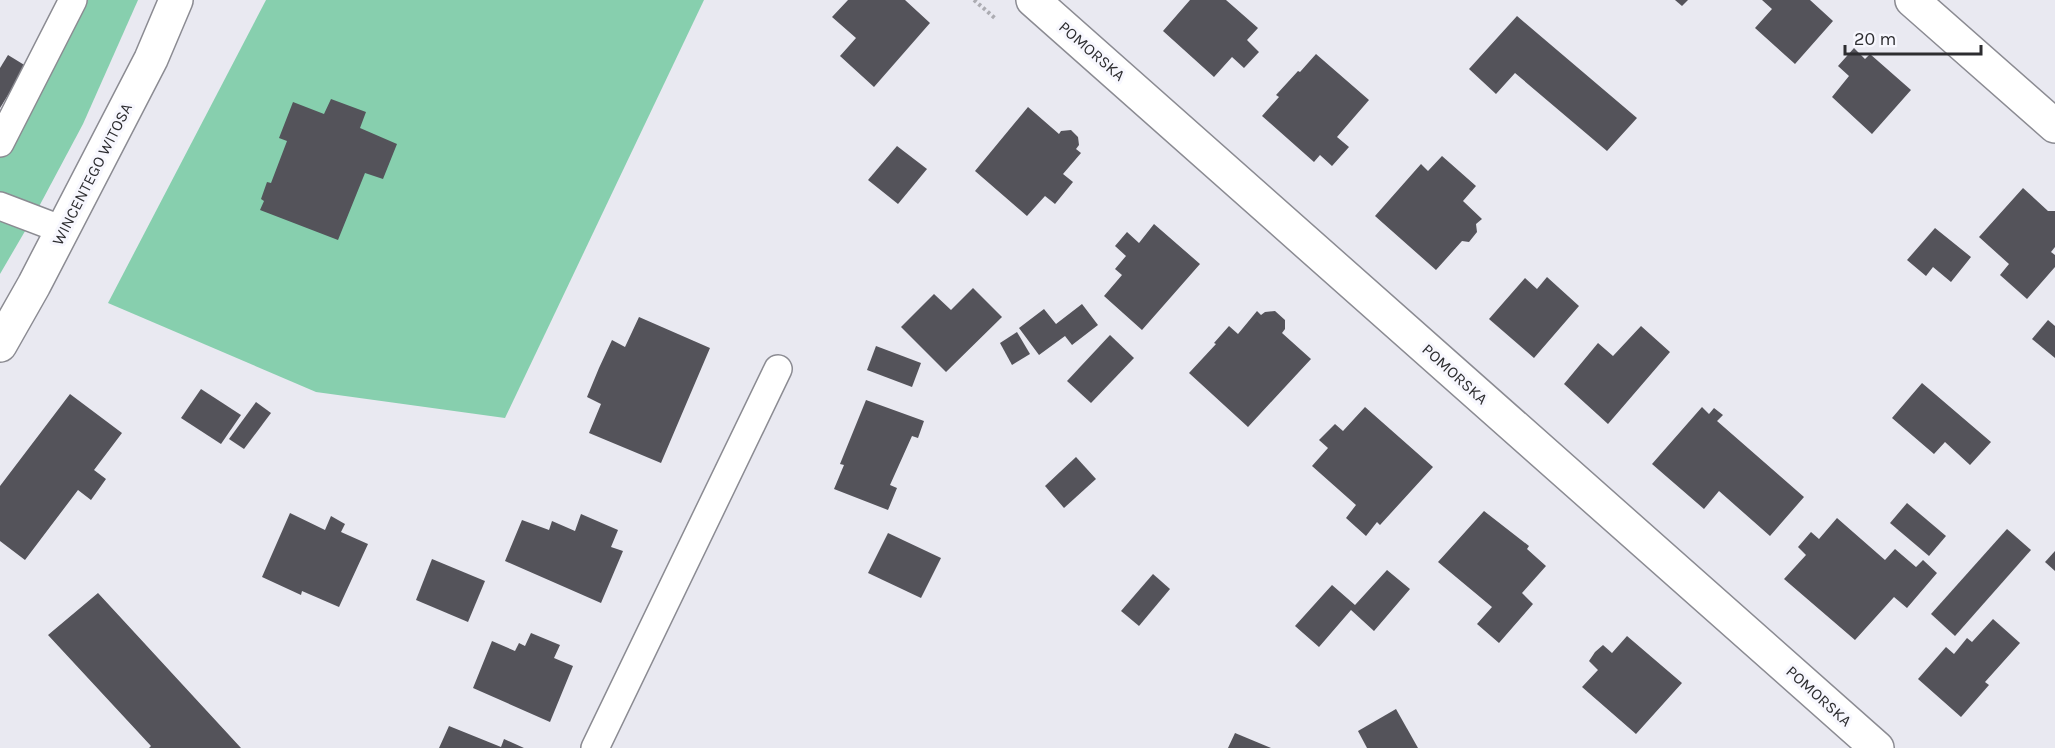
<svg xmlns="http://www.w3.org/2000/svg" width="2055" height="748" font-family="Karla,sans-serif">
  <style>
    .green { fill: #87cfae }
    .building { fill: #54535a }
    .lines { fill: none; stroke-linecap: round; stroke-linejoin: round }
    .service-casing { stroke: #8b8b92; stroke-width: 30 }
    .minor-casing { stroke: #8b8b92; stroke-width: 36 }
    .tertiary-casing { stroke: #8b8b92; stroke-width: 36 }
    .path { stroke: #acacb2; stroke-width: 4; stroke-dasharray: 3 3; stroke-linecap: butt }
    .service { stroke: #fff; stroke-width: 27 }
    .minor { stroke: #fff; stroke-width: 33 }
    .tertiary { stroke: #fff; stroke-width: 33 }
    .labels { text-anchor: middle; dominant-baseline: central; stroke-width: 6; stroke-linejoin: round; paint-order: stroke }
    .street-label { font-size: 16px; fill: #2d2d30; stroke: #f7f7fe }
  </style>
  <rect width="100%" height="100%" fill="#e9e9f1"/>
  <g class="green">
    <polygon points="88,0 138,0 83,124 35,214 0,200 0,156"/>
    <polygon points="266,0 704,0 505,418 316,392 108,303"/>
    <polygon points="0,214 28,226 0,274"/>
  </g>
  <g class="building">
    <polygon points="848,0 905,0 930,23 874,87 840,56 856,38 832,17"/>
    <polygon points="1190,0 1226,0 1258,28 1247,40 1259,52 1244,68 1232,57 1214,77 1163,31"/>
    <polygon points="1675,0 1688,0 1682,6"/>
    <polygon points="1762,0 1810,0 1833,21 1795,64 1755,28 1772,9"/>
    <polygon points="1517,16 1637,118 1607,151 1515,73 1496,94 1469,69"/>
    <polygon points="1854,48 1865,59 1870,54 1911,90 1872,134 1832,97 1849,76 1838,66"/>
    <polygon points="1316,54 1369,100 1337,137 1349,147 1332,166 1320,155 1314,162 1262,116 1279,97 1276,95 1298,71 1300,72"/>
    <polygon points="8,55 26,66 0,108 0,68"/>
    <polygon points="331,99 366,112 360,128 397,144 383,179 365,173 338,240 260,210 264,201 261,199 267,182 271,183 287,141 279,138 293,102 324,114"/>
    <polygon points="1028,107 1059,134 1061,131 1071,130 1078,137 1079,145 1076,149 1081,153 1063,174 1073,182 1055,204 1045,196 1027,216 975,171"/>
    <polygon points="897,146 927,169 898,204 868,180"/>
    <polygon points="1442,156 1476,186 1463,201 1482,219 1476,224 1477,232 1469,242 1462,241 1436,270 1375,216 1421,164 1428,171"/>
    <polygon points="2023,188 2048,211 2055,211 2055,247 2051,252 2055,255 2055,267 2027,299 2000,275 2009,264 1979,237"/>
    <polygon points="1154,224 1200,264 1142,330 1104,296 1122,275 1115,269 1126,256 1115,246 1127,232 1139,243"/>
    <polygon points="1935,228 1971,257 1951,282 1933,267 1926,276 1907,260"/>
    <polygon points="1547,277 1579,306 1534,358 1489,319 1525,278 1537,289"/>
    <polygon points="973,288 1002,317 946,372 901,327 934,294 951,310"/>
    <polygon points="1082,304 1098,325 1072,345 1065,336 1039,355 1019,328 1044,309 1056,324"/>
    <polygon points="1257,311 1261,315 1265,312 1275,311 1285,320 1285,329 1282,333 1311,359 1248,427 1189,373 1216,344 1214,343 1229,326 1238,334"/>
    <polygon points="639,317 710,348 661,463 589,433 601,404 587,397 599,368 612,340 625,347"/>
    <polygon points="2048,320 2055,326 2055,358 2032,339"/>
    <polygon points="1641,326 1670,352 1608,424 1564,384 1598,343 1613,356"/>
    <polygon points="1017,332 1030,354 1012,365 1000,343"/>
    <polygon points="1110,335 1134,358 1091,403 1067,381"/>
    <polygon points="876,346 921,363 912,387 867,370"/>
    <polygon points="1922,383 1991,442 1970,465 1945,442 1934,454 1892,418"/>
    <polygon points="201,389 241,415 221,444 181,418"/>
    <polygon points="70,394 122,433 94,470 106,479 91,500 78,490 25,560 0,541 0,486"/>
    <polygon points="866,400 924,421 918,438 912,436 890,485 897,488 888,510 834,489 844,465 840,464"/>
    <polygon points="256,402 271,413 244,449 229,439"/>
    <polygon points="1365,407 1433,467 1380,525 1377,522 1366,536 1346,518 1356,505 1312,466 1328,448 1319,440 1335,424 1343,431"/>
    <polygon points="1702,407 1709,414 1714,408 1723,415 1717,421 1804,497 1770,536 1719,491 1704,509 1652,464"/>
    <polygon points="1076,457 1096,479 1064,508 1045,486"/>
    <polygon points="1907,503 1946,536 1929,556 1890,523"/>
    <polygon points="1484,511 1529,546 1527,549 1546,566 1522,593 1533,604 1499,643 1477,624 1492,607 1438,562"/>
    <polygon points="290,513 325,530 331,516 345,524 341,532 368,544 339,607 302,591 301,595 262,577"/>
    <polygon points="581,514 618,530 611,547 623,551 601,603 505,561 522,520 549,530 552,521 575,531"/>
    <polygon points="1837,518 1885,560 1895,549 1916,567 1923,560 1937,573 1907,608 1894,597 1855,640 1784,579 1806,555 1798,547 1811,532 1819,539"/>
    <polygon points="2007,529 2031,550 1955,636 1931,614"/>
    <polygon points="888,533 941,558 921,598 868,573"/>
    <polygon points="2055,551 2055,571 2045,562"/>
    <polygon points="432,559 485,581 468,622 416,600"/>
    <polygon points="1387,570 1410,589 1374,631 1351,610 1319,647 1295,626 1332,585 1355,605"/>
    <polygon points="1153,574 1170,589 1139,626 1121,611"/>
    <polygon points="98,593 241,748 149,748 151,746 48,635"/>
    <polygon points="1993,619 2020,643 1985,682 1989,685 1961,717 1918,679 1946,647 1954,654 1967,638 1972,642"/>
    <polygon points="531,633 560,645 554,658 573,666 550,722 473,688 492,641 515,651 519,643 525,646"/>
    <polygon points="1627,636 1682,683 1636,734 1582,687 1598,670 1589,661 1595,652 1603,645 1612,653"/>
    <polygon points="1396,709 1418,748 1367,748 1358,731"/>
    <polygon points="449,726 501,747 504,739 524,748 439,748"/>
    <polygon points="1235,733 1271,748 1228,748"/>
  </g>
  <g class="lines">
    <defs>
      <g id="service">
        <polyline points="0,143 73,0"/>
        <polyline points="0,206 63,230"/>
        <polyline points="595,748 778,369"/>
      </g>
      <g id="minor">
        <polyline points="1033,0 1877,748"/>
        <polyline points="1912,0 2055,126"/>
      </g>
      <polyline id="tertiary" points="0,345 34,285 151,59 176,0"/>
    </defs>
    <use href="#service" class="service-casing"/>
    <use href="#minor" class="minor-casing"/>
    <use href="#tertiary" class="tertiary-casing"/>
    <polyline class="path" points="974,0 996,19"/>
    <use href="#service" class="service"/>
    <use href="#minor" class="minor"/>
    <use href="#tertiary" class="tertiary"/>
  </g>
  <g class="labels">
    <g class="street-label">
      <text transform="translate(1092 51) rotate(41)">POMORSKA</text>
      <text transform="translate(92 174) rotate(-63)">WINCENTEGO WITOSA</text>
      <text transform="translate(1455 374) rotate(42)">POMORSKA</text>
      <text transform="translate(1819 696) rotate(42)">POMORSKA</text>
    </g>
  </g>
  <path d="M1845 45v9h136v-9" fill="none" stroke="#2d2d30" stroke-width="3"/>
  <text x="1854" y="45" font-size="18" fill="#2d2d30" stroke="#f7f7fe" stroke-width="4.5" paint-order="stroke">20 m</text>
</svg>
